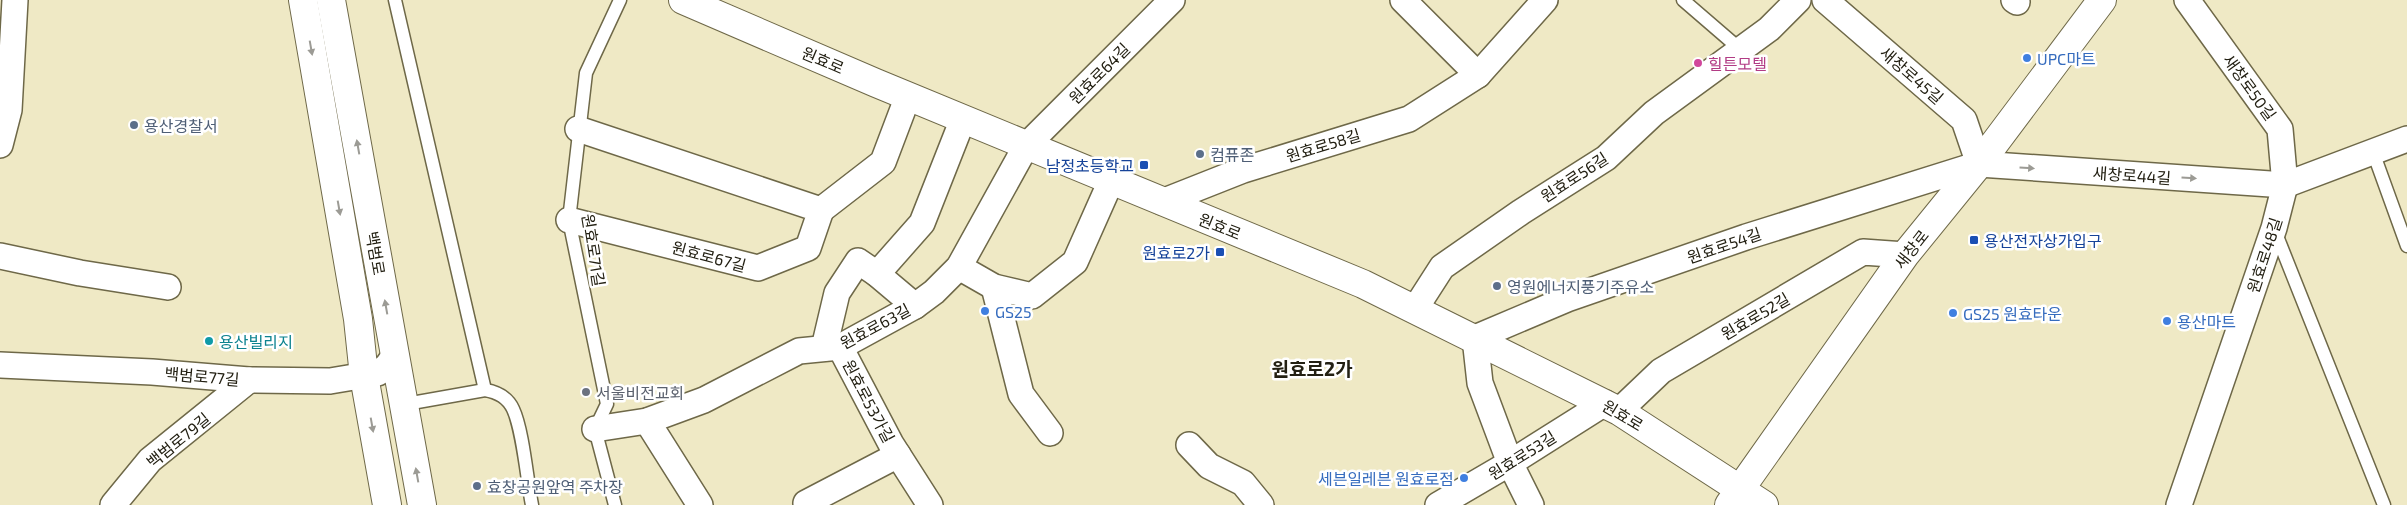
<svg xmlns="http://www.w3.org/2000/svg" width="2407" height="505" font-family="'Exo 2','Noto Sans KR',sans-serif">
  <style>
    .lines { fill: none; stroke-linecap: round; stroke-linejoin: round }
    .service-casing { stroke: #6e6848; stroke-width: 15 }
    .minor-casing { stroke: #6e6848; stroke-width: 28 }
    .secondary-casing { stroke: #6e6848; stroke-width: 30 }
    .primary-casing { stroke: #6e6848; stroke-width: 30 }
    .service { stroke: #fff; stroke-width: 12 }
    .minor { stroke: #fff; stroke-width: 25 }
    .secondary { stroke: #fff; stroke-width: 28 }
    .primary { stroke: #fff; stroke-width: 28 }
    .oneway { fill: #9c9b95 }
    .shop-dot { fill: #3f7fe0; stroke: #fff; stroke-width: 2 }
    .hotel-dot { fill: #d1479c; stroke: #fff; stroke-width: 2 }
    .service-dot { fill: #5c6f8a; stroke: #fff; stroke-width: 2 }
    .transit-dot { fill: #1a4fb4; stroke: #fff; stroke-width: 2 }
    .culture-dot { fill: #0f9aa8; stroke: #fff; stroke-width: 2 }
    .worship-dot { fill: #6b7280; stroke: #fff; stroke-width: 2 }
    .labels { text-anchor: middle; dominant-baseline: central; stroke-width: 5; stroke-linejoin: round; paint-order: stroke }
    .shop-label { font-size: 16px; fill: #366cbe; stroke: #fff; text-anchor: start }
    .street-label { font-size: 16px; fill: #232013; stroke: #fff }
    .hotel-label { font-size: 16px; fill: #b23c85; stroke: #fff; text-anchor: start }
    .service-label { font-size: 16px; fill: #4e5e75; stroke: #fff; text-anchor: start }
    .transit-label { font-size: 16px; fill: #164399; stroke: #fff; text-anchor: end }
    .culture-label { font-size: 16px; fill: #0d838f; stroke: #fff; text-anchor: start }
    .worship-label { font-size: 16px; fill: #5b616d; stroke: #fff; text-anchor: start }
    .quarter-label { font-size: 19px; font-weight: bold; fill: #232013; stroke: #fff }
  </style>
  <rect width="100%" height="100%" fill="#efe9c5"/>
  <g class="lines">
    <defs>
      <g id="service">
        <polyline points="395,0 485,390"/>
        <polyline points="1683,0 1741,50"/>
        <polyline points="2373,152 2407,246"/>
        <polyline points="2275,231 2384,505"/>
        <path d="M406,404l79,-14c12,2 23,8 28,19 10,21 14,71 19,96"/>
        <polyline points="615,505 595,429 607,404 569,220 586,73 620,0"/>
      </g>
      <g id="minor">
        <polyline points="1403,0 1478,75"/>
        <polyline points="1825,0 1964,120 1979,164"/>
        <polyline points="2014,0 2017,2"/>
        <polyline points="0,145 9,110 15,0"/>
        <polyline points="1162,202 1243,170 1409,119 1478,75 1545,0"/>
        <polyline points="821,210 883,162 908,96"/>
        <polyline points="569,220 758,268 808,248 821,210 578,129"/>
        <polyline points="0,256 80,273 168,287"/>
        <polyline points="959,267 994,287 1032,296 1075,262 1111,181"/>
        <polyline points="877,274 922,223 963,119"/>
        <polyline points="994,287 1021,394 1050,433"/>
        <polyline points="1415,309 1442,267 1521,212 1606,158 1654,113 1769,29 1798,0"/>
        <polyline points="840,347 891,444 930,505"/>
        <polyline points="824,348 837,293 858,261 877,274 915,306"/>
        <polyline points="0,365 152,372 249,380 330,381 378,373 387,366 395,355"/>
        <polyline points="1619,411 1661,371 1863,252 1905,255"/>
        <polyline points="647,421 700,505"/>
        <polyline points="595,429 647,421 704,400 799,351 840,347 915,306 934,292 959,267 1026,146 1172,0"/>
        <polyline points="1189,445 1209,466 1243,483 1261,505"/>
        <polyline points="113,505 150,460 249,380"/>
        <polyline points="807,505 806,503 898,455"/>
        <polyline points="1438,505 1510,463 1605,403"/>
        <polyline points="1531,505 1510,463 1480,383 1475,338 1567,299 1746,237 1979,164 2285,185 2407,139"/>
        <polyline points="2179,505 2274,228 2285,185 2280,129 2187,0"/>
      </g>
      <g id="secondary">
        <polyline points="303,0 358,319 364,376 387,505"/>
        <polyline points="331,0 422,505"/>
        <polyline points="1729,505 1905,255 1979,164 2102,0"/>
      </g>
      <polyline id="primary" points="683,0 876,83 1363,284 1619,411 1764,505"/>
    </defs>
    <use href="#service" class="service-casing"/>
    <use href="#minor" class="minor-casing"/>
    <use href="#secondary" class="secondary-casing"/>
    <use href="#primary" class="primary-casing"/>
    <use href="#service" class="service"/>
    <use href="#minor" class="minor"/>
    <use href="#secondary" class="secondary"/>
    <use href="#primary" class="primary"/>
  </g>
  <defs><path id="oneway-solid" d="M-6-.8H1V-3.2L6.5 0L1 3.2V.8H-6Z" transform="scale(1.25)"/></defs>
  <g class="oneway">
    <use href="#oneway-solid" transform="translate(311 48) rotate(80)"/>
    <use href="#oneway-solid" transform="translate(358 147) rotate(-100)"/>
    <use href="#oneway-solid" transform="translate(2027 168) rotate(4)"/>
    <use href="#oneway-solid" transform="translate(2189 178) rotate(4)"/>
    <use href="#oneway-solid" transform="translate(339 208) rotate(80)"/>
    <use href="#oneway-solid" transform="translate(386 307) rotate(-100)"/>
    <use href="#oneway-solid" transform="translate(372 425) rotate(80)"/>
    <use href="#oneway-solid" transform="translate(417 475) rotate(-100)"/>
  </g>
  <g class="shop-dot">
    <circle cx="2027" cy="58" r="5"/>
    <circle cx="985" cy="311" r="5"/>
    <circle cx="1953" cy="313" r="5"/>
    <circle cx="2167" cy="321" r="5"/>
    <circle cx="1464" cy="478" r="5"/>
  </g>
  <circle class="hotel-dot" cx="1698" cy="63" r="5"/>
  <g class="service-dot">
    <circle cx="134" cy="125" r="5"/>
    <circle cx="1200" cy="154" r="5"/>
    <circle cx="1497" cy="286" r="5"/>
    <circle cx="477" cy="486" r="5"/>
  </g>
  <g class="transit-dot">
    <rect x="1139" y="160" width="10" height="10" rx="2.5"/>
    <rect x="1969" y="235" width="10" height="10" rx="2.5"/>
    <rect x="1215" y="247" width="10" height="10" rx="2.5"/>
  </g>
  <circle class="culture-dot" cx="209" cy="341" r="5"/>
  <circle class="worship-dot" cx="586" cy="392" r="5"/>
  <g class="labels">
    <g class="shop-label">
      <text x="2037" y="58">UPC마트</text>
      <text x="995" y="311">GS25</text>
      <text x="1963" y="313">GS25 원효타운</text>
      <text x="2177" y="321">용산마트</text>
      <text x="1454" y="478" text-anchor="end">세븐일레븐 원효로점</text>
    </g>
    <g class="street-label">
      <text transform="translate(823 60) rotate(23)">원효로</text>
      <text transform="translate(1099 73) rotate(-45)">원효로64길</text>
      <text transform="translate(1912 75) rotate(41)">새창로45길</text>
      <text transform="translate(2250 87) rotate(54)">새창로50길</text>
      <text transform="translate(1323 145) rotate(-17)">원효로58길</text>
      <text transform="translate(2132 175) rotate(4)">새창로44길</text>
      <text transform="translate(1574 177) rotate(-33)">원효로56길</text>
      <text transform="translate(1220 226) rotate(22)">원효로</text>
      <text transform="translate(1724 245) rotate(-19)">원효로54길</text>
      <text transform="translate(1911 249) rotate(-52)">새창로</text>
      <text transform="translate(594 250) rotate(81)">원효로71길</text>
      <text transform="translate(376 253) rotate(80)">백범로</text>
      <text transform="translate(2264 255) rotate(-72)">원효로48길</text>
      <text transform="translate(709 256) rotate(15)">원효로67길</text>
      <text transform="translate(1755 316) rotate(-30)">원효로52길</text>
      <text transform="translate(875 326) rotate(-28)">원효로63길</text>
      <text transform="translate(202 376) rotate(5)">백범로77길</text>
      <text transform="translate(869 401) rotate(62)">원효로53가길</text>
      <text transform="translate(1623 415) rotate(31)">원효로</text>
      <text transform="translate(178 440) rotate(-39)">백범로79길</text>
      <text transform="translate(1522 455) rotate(-32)">원효로53길</text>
    </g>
    <g class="hotel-label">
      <text x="1708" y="63">힐튼모텔</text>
    </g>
    <g class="service-label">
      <text x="144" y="125">용산경찰서</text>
      <text x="1210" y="154">컴퓨존</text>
      <text x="1507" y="286">영원에너지풍기주유소</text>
      <text x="487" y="486">효창공원앞역 주차장</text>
    </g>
    <g class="transit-label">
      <text x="1134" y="165">남정초등학교</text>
      <text x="1984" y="240" text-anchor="start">용산전자상가입구</text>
      <text x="1210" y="252">원효로2가</text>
    </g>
    <g class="culture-label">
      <text x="219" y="341">용산빌리지</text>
    </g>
    <g class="worship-label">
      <text x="596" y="392">서울비전교회</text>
    </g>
    <g class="quarter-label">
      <text x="1312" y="368">원효로2가</text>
    </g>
  </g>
</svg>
